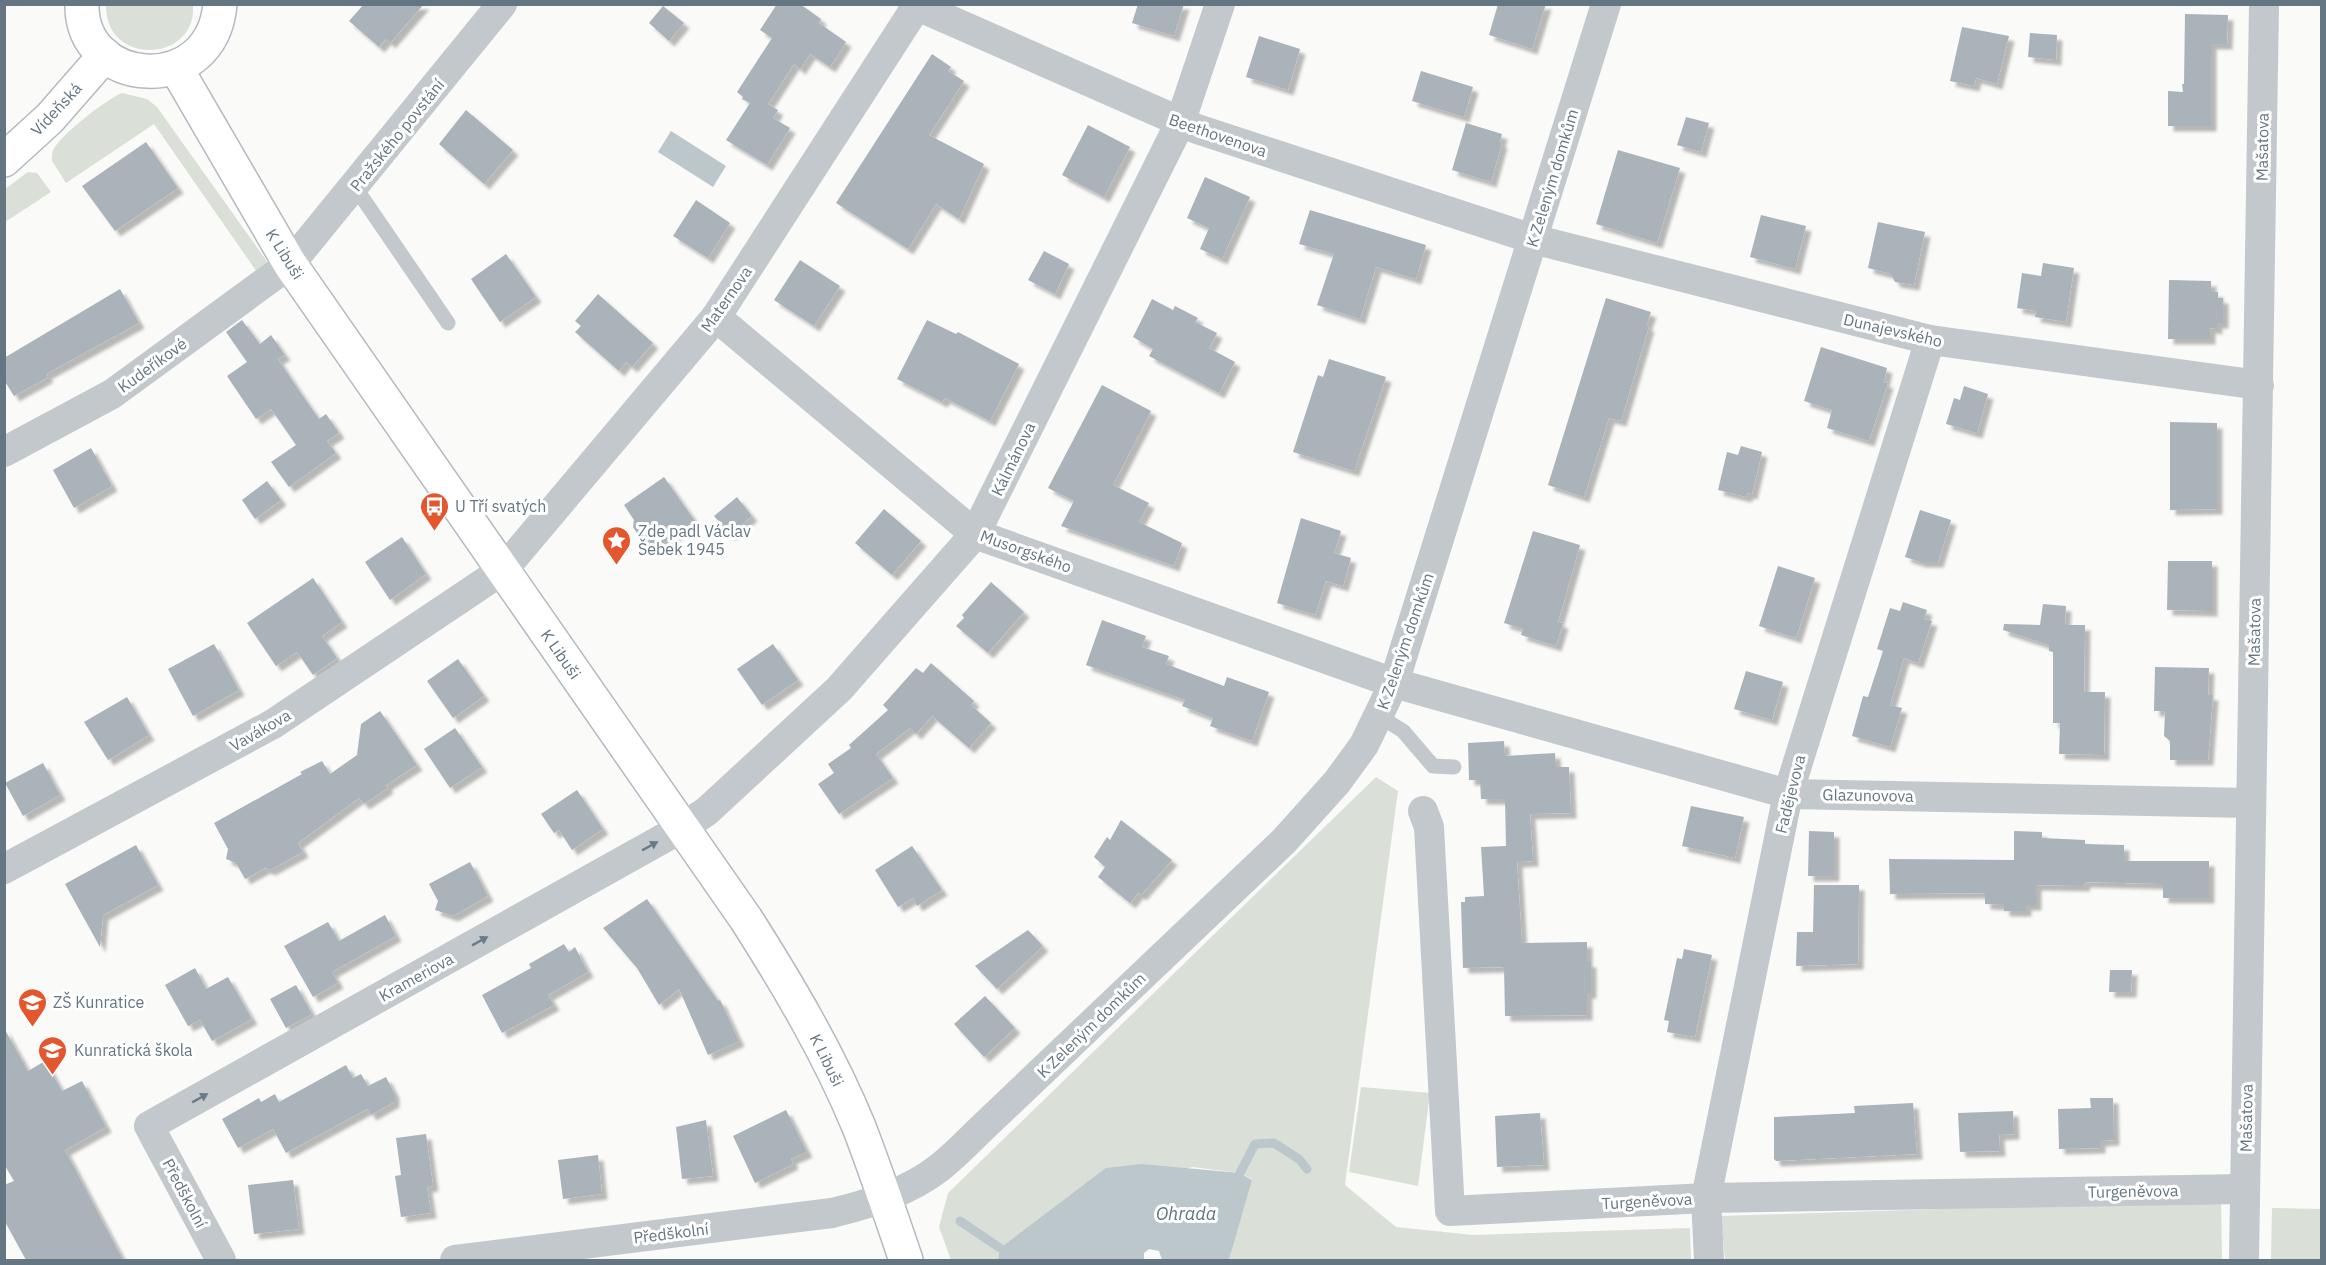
<svg xmlns="http://www.w3.org/2000/svg" width="2326" height="1265" font-family="'IBM Plex Sans',sans-serif">
  <style>
    .green { fill: #dadfd7 }
    .water { fill: #bbc7cb }
    .lines { fill: none; stroke-linecap: round; stroke-linejoin: round }
    .stream { stroke: #bbc7cb; stroke-width: 9 }
    .building { fill: #aab3b9; filter: url(#shadow) }
    .secondary-casing { stroke: #b3babf; stroke-width: 36 }
    .lane { stroke: #c3c8cc; stroke-width: 15 }
    .street { stroke: #c3c8cc; stroke-width: 30 }
    .secondary { stroke: #fff; stroke-width: 33 }
    .oneway { fill: #6a7a87 }
    .labels { text-anchor: middle; dominant-baseline: central; stroke-width: 6; stroke-linejoin: round; paint-order: stroke }
    .street-label { font-size: 16px; fill: #657683; stroke: #fff }
    .poi-label { font-size: 16px; fill: #657683; stroke: #fff; text-anchor: start }
    .water-label { font-size: 18px; font-style: italic; fill: #60757c; stroke: #fff }
  </style>
  <defs>
    <filter id="shadow"><feDropShadow dx="5.5" dy="5.5" stdDeviation="1.5" flood-color="#0004"/></filter>
  </defs>
  <rect width="100%" height="100%" fill="#fafaf8"/>
  <g class="green">
    <path d="M193,5c4,58 -88,62 -87,0z"/>
    <path d="M122,93l25,6 10,8 109,153 1,6 -8,9 -105,-151 -88,59 -14,-22c0,-5 0,-10 3,-14 11,-16 50,-47 67,-54z"/>
    <polygon points="28,172 37,173 51,192 5,222 5,189"/>
    <polygon points="1376,777 1398,791 1345,1185 1396,1227 1473,1235 1690,1228 1691,1260 1229,1260 1252,1179 1240,1173 1192,1167 1022,1232 1000,1248 998,1260 951,1260 939,1227 948,1193"/>
    <polygon points="1361,1087 1430,1093 1418,1186 1349,1172"/>
    <polygon points="2221,1200 2222,1260 1725,1260 1721,1216"/>
    <polygon points="2272,1208 2321,1209 2321,1260 2271,1260"/>
  </g>
  <g class="water">
    <polygon points="671,131 726,166 713,187 658,152"/>
    <polygon points="1141,1164 1240,1173 1252,1180 1229,1260 1162,1260 1159,1251 1149,1249 1144,1253 1144,1260 998,1260 1000,1248 1106,1168"/>
  </g>
  <g class="lines">
    <g class="stream">
      <polyline points="1240,1173 1255,1144 1274,1143 1299,1159 1307,1169"/>
      <polyline points="960,1221 1000,1248"/>
    </g>
  </g>
  <g class="building">
    <polygon points="364,4 424,4 390,43 386,39 379,47 349,21"/>
    <polygon points="777,4 800,4 821,19 819,23 846,42 830,67 810,54 800,69 794,64 768,104 778,110 773,118 790,128 767,165 726,140 750,103 742,99 743,97 737,92 772,38 760,30"/>
    <polygon points="1138,4 1184,4 1174,36 1132,23"/>
    <polygon points="1498,4 1546,4 1532,49 1489,35"/>
    <polygon points="663,6 684,23 669,41 649,23"/>
    <polygon points="2185,14 2228,15 2227,44 2211,44 2211,126 2168,126 2168,91 2183,92 2182,84 2184,84"/>
    <polygon points="1962,27 2009,36 1997,84 1976,78 1974,86 1950,81"/>
    <polygon points="2030,33 2057,35 2056,60 2028,57"/>
    <polygon points="1259,36 1300,49 1288,90 1246,77"/>
    <polygon points="932,54 951,67 948,71 964,81 929,135 984,164 959,219 936,204 908,249 836,203"/>
    <polygon points="1421,71 1473,87 1464,117 1412,101"/>
    <polygon points="466,110 513,150 484,184 439,144"/>
    <polygon points="1686,117 1709,123 1701,152 1677,145"/>
    <polygon points="1466,123 1502,134 1500,142 1502,143 1491,182 1452,170"/>
    <polygon points="1088,125 1130,147 1104,197 1062,175"/>
    <polygon points="146,142 178,188 115,231 82,186"/>
    <polygon points="1618,150 1680,168 1657,243 1596,224"/>
    <polygon points="1205,177 1250,197 1222,259 1200,249 1209,228 1187,218"/>
    <polygon points="696,200 730,223 708,258 673,236"/>
    <polygon points="1310,210 1426,245 1416,279 1376,267 1360,319 1317,305 1334,254 1299,244"/>
    <polygon points="1761,215 1806,226 1795,269 1750,257"/>
    <polygon points="1878,222 1925,232 1914,285 1895,282 1891,274 1868,268"/>
    <polygon points="1044,251 1069,264 1055,294 1028,280"/>
    <polygon points="506,254 536,297 500,322 471,279"/>
    <polygon points="800,260 840,286 814,326 774,300"/>
    <polygon points="2043,263 2074,268 2066,322 2035,317 2036,311 2017,308 2022,273 2041,276"/>
    <polygon points="2169,280 2211,281 2211,292 2218,292 2218,298 2223,298 2223,323 2217,323 2217,329 2210,328 2210,339 2168,339"/>
    <polygon points="120,289 139,323 46,374 48,377 14,396 4,380 4,358"/>
    <polygon points="598,294 653,343 632,367 626,362 619,371 575,332 581,326 575,321"/>
    <polygon points="1606,298 1651,312 1646,326 1649,326 1621,421 1609,418 1584,497 1548,485"/>
    <polygon points="1152,299 1173,310 1175,306 1198,318 1195,322 1217,333 1209,348 1235,362 1219,393 1149,356 1153,349 1133,337"/>
    <polygon points="242,320 260,344 271,335 285,355 278,359 298,389 319,419 326,414 339,433 327,441 336,453 289,487 271,462 296,445 271,409 256,419 227,376 247,362 226,332"/>
    <polygon points="927,320 956,334 958,332 1019,364 990,421 945,398 942,402 897,379"/>
    <polygon points="1821,347 1887,368 1884,382 1888,383 1869,441 1827,428 1832,410 1804,401"/>
    <polygon points="1329,359 1386,377 1354,471 1293,452 1318,375 1323,377"/>
    <polygon points="1102,385 1151,411 1113,485 1149,503 1139,522 1182,543 1174,566 1061,526 1074,501 1048,488"/>
    <polygon points="1964,386 1988,394 1977,433 1946,424 1954,398 1960,400"/>
    <polygon points="2170,422 2217,423 2217,509 2170,510"/>
    <polygon points="1741,446 1762,452 1752,494 1748,493 1746,497 1718,490 1727,452 1738,455"/>
    <polygon points="91,448 112,486 74,508 53,470"/>
    <polygon points="664,477 695,521 655,549 648,539 640,538 633,527 634,520 624,505"/>
    <polygon points="267,481 281,500 255,519 242,500"/>
    <polygon points="737,497 752,516 730,535 714,516"/>
    <polygon points="884,509 921,541 892,575 855,543"/>
    <polygon points="1920,510 1951,520 1938,562 1921,562 1905,557"/>
    <polygon points="1301,518 1341,531 1334,553 1351,558 1343,586 1326,581 1315,615 1277,603"/>
    <polygon points="1533,531 1580,545 1558,622 1563,623 1556,646 1521,635 1523,629 1504,623"/>
    <polygon points="402,537 426,574 390,600 365,562"/>
    <polygon points="2168,561 2212,561 2212,611 2167,610"/>
    <polygon points="1778,566 1815,578 1796,638 1759,626"/>
    <polygon points="313,578 342,622 322,636 337,658 313,675 297,652 276,666 247,623"/>
    <polygon points="991,582 1024,612 988,653 956,626 964,618 962,615"/>
    <polygon points="1903,602 1927,610 1924,619 1932,621 1918,663 1904,658 1890,705 1902,708 1890,747 1852,736 1863,696 1868,697 1883,651 1877,649 1890,608 1900,611"/>
    <polygon points="2043,604 2066,606 2065,625 2085,625 2084,692 2105,692 2104,755 2059,754 2060,723 2053,723 2053,652 2049,651 2049,645 2003,630 2004,624 2040,625"/>
    <polygon points="1102,620 1146,636 1142,647 1169,656 1166,664 1224,686 1227,677 1269,692 1252,741 1210,726 1213,718 1182,706 1185,700 1086,665"/>
    <polygon points="214,644 239,690 193,716 168,669"/>
    <polygon points="773,644 798,680 762,705 737,669"/>
    <polygon points="458,659 484,696 453,718 427,681"/>
    <polygon points="931,663 974,701 971,705 991,723 969,748 932,716 916,734 910,728 876,754 893,778 839,814 818,784 834,773 828,764 851,748 849,745 888,710 883,705 916,668 923,673"/>
    <polygon points="2155,667 2209,668 2208,695 2213,695 2208,760 2170,760 2170,741 2164,736 2165,711 2154,711"/>
    <polygon points="1746,671 1783,682 1772,720 1734,709"/>
    <polygon points="127,697 149,735 108,760 84,722"/>
    <polygon points="380,711 417,765 386,785 388,788 364,804 359,798 298,843 303,852 270,870 265,868 245,879 236,863 226,859 228,849 214,823 302,774 300,772 322,761 330,774 357,755 361,724"/>
    <polygon points="455,728 482,767 450,788 424,749"/>
    <polygon points="1504,741 1505,756 1555,753 1556,767 1569,767 1571,813 1530,814 1533,861 1517,862 1522,943 1587,942 1587,962 1591,962 1591,993 1587,993 1587,1015 1505,1016 1504,967 1463,968 1461,902 1465,902 1465,897 1484,896 1481,847 1506,846 1505,799 1481,799 1480,780 1469,780 1468,743"/>
    <polygon points="43,763 60,795 23,816 5,783"/>
    <polygon points="577,790 603,829 572,850 559,830 554,833 541,814"/>
    <polygon points="1691,806 1744,817 1735,858 1682,846"/>
    <polygon points="1121,820 1172,860 1141,895 1138,893 1130,903 1098,877 1105,867 1094,857 1107,837 1110,840"/>
    <polygon points="1809,831 1834,832 1834,876 1808,876"/>
    <polygon points="2014,831 2042,832 2042,838 2085,840 2085,844 2124,845 2124,861 2209,861 2209,898 2163,898 2163,884 2085,882 2084,886 2036,885 2036,905 2026,905 2026,911 2004,911 2004,905 1985,904 1985,893 1890,894 1889,859 2014,860"/>
    <polygon points="136,845 158,885 103,915 100,947 65,884"/>
    <polygon points="912,846 942,890 917,906 913,898 898,907 875,870"/>
    <polygon points="470,862 488,896 453,916 435,910 438,901 429,884"/>
    <polygon points="1814,885 1859,885 1858,964 1796,966 1797,932 1813,932"/>
    <polygon points="647,899 718,1001 720,1000 739,1041 708,1055 679,989 659,1005 637,968 603,928"/>
    <polygon points="385,915 396,936 332,972 338,983 313,997 284,946 328,922 339,941"/>
    <polygon points="1028,930 1043,946 997,989 975,966"/>
    <polygon points="564,944 569,952 575,947 588,972 548,995 554,1005 502,1033 482,995 531,968 529,964"/>
    <polygon points="1684,949 1712,955 1695,1037 1667,1032 1669,1021 1664,1020 1677,958 1682,959"/>
    <polygon points="195,968 206,989 228,977 252,1019 212,1041 200,1020 188,1026 165,985"/>
    <polygon points="2110,970 2132,970 2131,992 2109,992"/>
    <polygon points="296,985 312,1014 286,1028 270,999"/>
    <polygon points="985,996 1015,1028 984,1057 954,1024"/>
    <polygon points="4,1028 28,1071 45,1061 62,1091 82,1081 106,1127 65,1150 123,1260 26,1260 4,1220 4,1185 14,1181 4,1164"/>
    <polygon points="346,1065 353,1078 361,1074 368,1086 386,1077 394,1093 394,1102 371,1115 367,1109 286,1153 273,1129 238,1148 222,1119 259,1098 261,1102 275,1094 279,1102"/>
    <polygon points="2090,1098 2113,1098 2114,1140 2100,1141 2100,1148 2059,1149 2058,1109 2091,1108"/>
    <polygon points="1913,1103 1917,1154 1776,1161 1774,1159 1774,1117 1855,1113 1854,1106"/>
    <polygon points="786,1110 807,1152 791,1159 793,1164 755,1183 733,1136"/>
    <polygon points="2013,1111 2014,1134 1999,1135 2000,1151 1960,1152 1958,1113"/>
    <polygon points="1540,1113 1544,1165 1497,1167 1495,1116"/>
    <polygon points="706,1120 713,1176 682,1179 676,1127"/>
    <polygon points="426,1134 433,1186 427,1187 431,1213 401,1217 395,1176 401,1175 396,1138"/>
    <polygon points="598,1155 602,1194 563,1199 558,1160"/>
    <polygon points="293,1180 299,1229 254,1234 248,1185"/>
  </g>
  <g class="lines">
    <defs>
      <g id="secondary">
        <path d="M82,4c-2,84 130,95 138,0"/>
        <path d="M176,68l114,196 456,655c42,66 83,135 113,208 17,44 32,89 47,133"/>
        <polyline points="4,160 50,118 105,55"/>
      </g>
    </defs>
    <use href="#secondary" class="secondary-casing"/>
    <g class="lane">
      <polyline points="355,187 448,323"/>
      <polyline points="1379,716 1403,731 1433,766 1454,767"/>
    </g>
    <g class="street">
      <polyline points="913,4 1197,129 1533,239 1930,340 2259,385"/>
      <polyline points="716,317 975,534 1394,683 1788,794 2250,803"/>
      <polyline points="4,452 112,394 290,264 502,4"/>
      <polyline points="1423,811 1429,827 1450,1211 1706,1198 2245,1189"/>
      <polyline points="4,869 273,724 503,570 716,317 918,4"/>
      <polyline points="221,1260 149,1126 682,828 707,811 839,689 975,534 1180,123 1220,4"/>
      <path d="M455,1260l377,-47c37,-9 76,-21 107,-45 14,-11 28,-25 41,-38l304,-289 53,-59 27,-37 30,-62 212,-679"/>
      <polyline points="1709,1260 1706,1198 1788,794 1930,340"/>
      <polyline points="2244,1260 2264,4"/>
    </g>
    <use href="#secondary" class="secondary"/>
  </g>
  <defs><path id="oneway-solid" d="M-6-.8H1V-3.2L6.5 0L1 3.2V.8H-6Z" transform="scale(1.5)"/></defs>
  <g class="oneway">
    <use href="#oneway-solid" transform="translate(650 846) rotate(-29)"/>
    <use href="#oneway-solid" transform="translate(480 941) rotate(-29)"/>
    <use href="#oneway-solid" transform="translate(200 1098) rotate(-29)"/>
  </g>
  <defs>
    <symbol id="bus-pin" viewBox="-11 -11 22 30"><path d="M0 17L-7.5 6A9.5 9.5 0 1 1 7.5 6Z" fill="#e4572e" stroke="#fff"/><path d="M-5-6H5V4H4V6H2V4H-2V6H-4V4H-5ZM-3.5-4V0h7V-4ZM-3.5 1.2v1.5H-2V1.2ZM2 1.2v1.5H3.5V1.2Z" fill="#fff"/></symbol>
    <symbol id="sight-pin" viewBox="-11 -11 22 30"><path d="M0 17L-7.5 6A9.5 9.5 0 1 1 7.5 6Z" fill="#e4572e" stroke="#fff"/><path d="M0-6L1.8-2.2L6-1.7L2.9 1.2L3.7 5.4L0 3.3L-3.7 5.4L-2.9 1.2L-6-1.7L-1.8-2.2Z" fill="#fff"/></symbol>
    <symbol id="school-pin" viewBox="-11 -11 22 30"><path d="M0 17L-7.5 6A9.5 9.5 0 1 1 7.5 6Z" fill="#e4572e" stroke="#fff"/><path d="M0-5L7-2L0 1L-7-2ZM-4 1L0 2.5L4 1V4Q0 6-4 4Z" fill="#fff"/></symbol>
  </defs>
  <g fill-rule="evenodd">
    <use href="#bus-pin" x="418" y="490" width="33" height="45"/>
    <use href="#sight-pin" x="600" y="524" width="33" height="45"/>
    <use href="#school-pin" x="16" y="986" width="33" height="45"/>
    <use href="#school-pin" x="36" y="1034" width="33" height="45"/>
  </g>
  <g class="labels">
    <g class="street-label">
      <text transform="translate(56 109) rotate(-47)">Vídeňská</text>
      <text transform="translate(397 135) rotate(-51)">Pražského povstání</text>
      <text transform="translate(1218 135) rotate(19)">Beethovenova</text>
      <text transform="translate(2262 147) rotate(-89)">Mašatova</text>
      <text transform="translate(1552 178) rotate(-73)">K Zeleným domkům</text>
      <text transform="translate(285 254) rotate(58)">K Libuši</text>
      <text transform="translate(726 299) rotate(-55)">Maternova</text>
      <text transform="translate(1893 330) rotate(13)">Dunajevského</text>
      <text transform="translate(152 365) rotate(-36)">Kudeříkové</text>
      <text transform="translate(1013 459) rotate(-64)">Kálmánova</text>
      <text transform="translate(1026 551) rotate(20)">Musorgského</text>
      <text transform="translate(2254 632) rotate(-89)">Mašatova</text>
      <text transform="translate(1405 641) rotate(-71)">K Zeleným domkům</text>
      <text transform="translate(561 654) rotate(55)">K Libuši</text>
      <text transform="translate(260 730) rotate(-30)">Vavákova</text>
      <text transform="translate(1790 794) rotate(-76)">Fadějevova</text>
      <text transform="translate(1868 795) rotate(1)">Glazunovova</text>
      <text transform="translate(416 977) rotate(-29)">Krameriova</text>
      <text transform="translate(1091 1025) rotate(-44)">K Zeleným domkům</text>
      <text transform="translate(827 1060) rotate(64)">K Libuši</text>
      <text transform="translate(2246 1118) rotate(-89)">Mašatova</text>
      <text transform="translate(2133 1191) rotate(-1)">Turgeněvova</text>
      <text transform="translate(185 1193) rotate(62)">Předškolní</text>
      <text transform="translate(1647 1201) rotate(-3)">Turgeněvova</text>
      <text transform="translate(671 1233) rotate(-7)">Předškolní</text>
    </g>
    <g class="poi-label">
      <text x="455" y="506">U Tří svatých</text>
      <text x="638" y="531">Zde padl Václav<tspan x="638" dy="18">Šebek 1945</tspan></text>
      <text x="53" y="1002">ZŠ Kunratice</text>
      <text x="74" y="1050">Kunratická škola</text>
    </g>
    <g class="water-label">
      <text x="1186" y="1213">Ohrada</text>
    </g>
  </g>
  <rect width="2326" height="1265" fill="none" stroke="#657683" stroke-width="12"/>
</svg>
